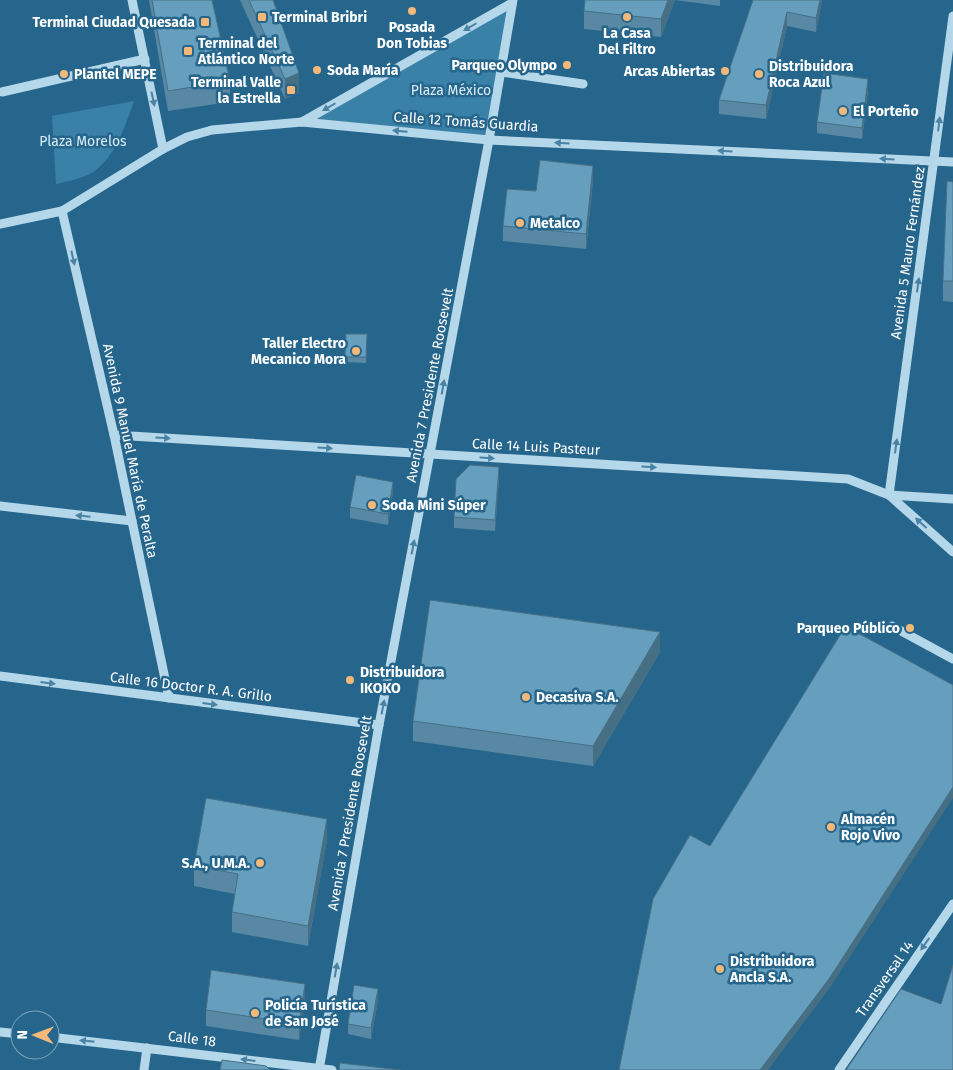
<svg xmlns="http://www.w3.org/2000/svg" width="953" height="1070" font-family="'Fira Sans',sans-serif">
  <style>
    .green { fill: #3a81a8 }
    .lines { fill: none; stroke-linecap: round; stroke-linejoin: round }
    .minor { stroke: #b4d7ea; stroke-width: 9 }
    .wall { fill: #5888a3 }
    .shaded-wall { fill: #476f84 }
    .building { fill: #669ebd; stroke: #476f84 }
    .oneway { fill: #4a82a4 }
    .poi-dot { fill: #f4b979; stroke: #26668c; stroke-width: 2 }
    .labels { text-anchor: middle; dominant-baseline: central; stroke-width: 5; stroke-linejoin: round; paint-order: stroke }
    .poi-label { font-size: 14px; font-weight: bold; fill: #fff; stroke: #26668c; text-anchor: start }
    .park-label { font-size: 14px; fill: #d9edf8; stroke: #26668c }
    .street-label { font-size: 14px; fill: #fff; stroke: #26668c }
  </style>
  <rect width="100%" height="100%" fill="#26668c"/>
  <g class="green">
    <polygon points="512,3 489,140 302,122"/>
    <path d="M134,101c-8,23 -19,57 -41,71 -11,7 -25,9 -37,12l-4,-68z"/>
  </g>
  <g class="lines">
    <g class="minor">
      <polyline points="132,0 163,149"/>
      <polyline points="953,16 889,495 953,552"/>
      <polyline points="501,72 583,84"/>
      <polyline points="2,92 145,59"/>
      <polyline points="302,122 512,3"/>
      <polyline points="62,211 114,435 169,698"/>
      <polyline points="0,224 62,211 163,149 187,137 212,130 302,122 489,140 953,162"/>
      <polyline points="114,435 848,479 889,495 953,499"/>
      <polyline points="0,506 132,521"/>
      <polyline points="892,626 953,659"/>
      <polyline points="0,676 379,725"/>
      <polyline points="0,1032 20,1034"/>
      <polyline points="50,1037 332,1070"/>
      <polyline points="144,1070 147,1048"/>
      <polyline points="319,1070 379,725 489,140 513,0"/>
      <polyline points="839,1070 953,904"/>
    </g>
  </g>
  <g class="wall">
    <polygon points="149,0 212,0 230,81 230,102 168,111"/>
    <polygon points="240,0 273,0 299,93 285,99"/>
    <polygon points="585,0 720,0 720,6 675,0 661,37 584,29 584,11"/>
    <polygon points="753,0 822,0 816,32 787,26 766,119 719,114 719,100"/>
    <polygon points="868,90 862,139 817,133 817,122"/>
    <polygon points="593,181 586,249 503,241 503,226 536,191"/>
    <polygon points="953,182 953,302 943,301 943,281"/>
    <polygon points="346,334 367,334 366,363 345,362"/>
    <polygon points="499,478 495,531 454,528 454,517"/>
    <polygon points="393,492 388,525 350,518 350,507"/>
    <polygon points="660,652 593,766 413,741 413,721"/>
    <polygon points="327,840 308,946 232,932 232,912 235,894 194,886 194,866"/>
    <polygon points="305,999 299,1040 206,1026 206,1010"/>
    <polygon points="378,1000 371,1039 348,1034 348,1024"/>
  </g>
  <g class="shaded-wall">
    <polygon points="668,0 675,0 661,37 661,19"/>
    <polygon points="820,0 822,0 822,2 816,32 816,18"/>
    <polygon points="787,12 787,26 766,119 766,105"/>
    <polygon points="299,73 299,93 285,99 285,79"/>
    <polygon points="868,79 868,90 862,139 862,128"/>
    <polygon points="593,166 593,181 586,249 586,234"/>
    <polygon points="499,467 499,478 495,531 495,520"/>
    <polygon points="393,482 393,492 388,525 388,514"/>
    <polygon points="660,632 660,652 593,766 593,746"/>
    <polygon points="953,787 953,798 829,989 768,1070 760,1070"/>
    <polygon points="327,819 327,840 308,946 308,926"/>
    <polygon points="305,984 305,999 299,1040 299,1024"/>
    <polygon points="378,989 378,1000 371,1039 371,1028"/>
  </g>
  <g class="building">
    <polygon points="152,0 212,0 230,81 168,91"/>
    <polygon points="249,0 273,0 299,73 285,79"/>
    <polygon points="585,0 668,0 661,19 584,11"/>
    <polygon points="753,0 820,0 816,18 787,12 766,105 719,100"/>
    <polygon points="824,73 868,79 862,128 817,122"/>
    <polygon points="540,160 593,166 586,234 503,226 507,189 536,191"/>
    <polygon points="947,181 953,182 953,281 943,281"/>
    <polygon points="346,334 367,334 366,357 345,357"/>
    <polygon points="470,465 499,467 495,520 454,517 456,479"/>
    <polygon points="356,475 393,482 388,514 350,507"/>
    <polygon points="430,600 660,632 593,746 413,721"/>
    <polygon points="845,627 858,633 953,685 953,787 829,979 760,1070 619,1070 653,899 690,835 710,846"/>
    <polygon points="206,798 327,819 308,926 232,912 238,874 194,866"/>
    <polygon points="953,965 953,1070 846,1070 901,989 941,1004"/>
    <polygon points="211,970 305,984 299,1024 206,1010"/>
    <polygon points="354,985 378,989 371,1028 348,1024"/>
    <polygon points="222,1060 266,1066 270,1070 220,1070"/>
    <polygon points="340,1063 401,1070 339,1070"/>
  </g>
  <defs><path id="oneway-solid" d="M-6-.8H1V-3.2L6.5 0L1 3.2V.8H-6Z" transform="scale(1.25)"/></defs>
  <g class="oneway">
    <use href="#oneway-solid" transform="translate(470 27) rotate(150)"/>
    <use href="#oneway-solid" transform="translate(153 99) rotate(78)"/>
    <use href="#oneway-solid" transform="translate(329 107) rotate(150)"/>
    <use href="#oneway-solid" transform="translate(939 124) rotate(-83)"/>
    <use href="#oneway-solid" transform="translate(400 131) rotate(-175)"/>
    <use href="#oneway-solid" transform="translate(562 143) rotate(-177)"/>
    <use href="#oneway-solid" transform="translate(725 151) rotate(-177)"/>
    <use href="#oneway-solid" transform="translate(887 159) rotate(-177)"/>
    <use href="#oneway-solid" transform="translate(73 258) rotate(77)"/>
    <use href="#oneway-solid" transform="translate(918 285) rotate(-82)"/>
    <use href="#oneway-solid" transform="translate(443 387) rotate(-80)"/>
    <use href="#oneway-solid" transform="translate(163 438) rotate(4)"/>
    <use href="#oneway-solid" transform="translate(896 446) rotate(-82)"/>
    <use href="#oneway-solid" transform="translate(325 448) rotate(4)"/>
    <use href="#oneway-solid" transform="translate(487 458) rotate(3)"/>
    <use href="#oneway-solid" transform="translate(649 467) rotate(3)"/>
    <use href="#oneway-solid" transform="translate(83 516) rotate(-174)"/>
    <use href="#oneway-solid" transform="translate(921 523) rotate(-138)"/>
    <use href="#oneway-solid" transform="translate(413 547) rotate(-79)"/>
    <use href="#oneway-solid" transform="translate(48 683) rotate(7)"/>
    <use href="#oneway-solid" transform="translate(210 704) rotate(7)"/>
    <use href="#oneway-solid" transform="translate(383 707) rotate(-79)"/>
    <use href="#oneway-solid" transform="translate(925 944) rotate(125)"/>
    <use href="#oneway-solid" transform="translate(336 970) rotate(-80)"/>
    <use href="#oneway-solid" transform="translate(87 1041) rotate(-174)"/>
    <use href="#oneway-solid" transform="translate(248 1060) rotate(-173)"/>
  </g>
  <g class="poi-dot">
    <circle cx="412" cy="11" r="5"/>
    <rect x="257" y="12" width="10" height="10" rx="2.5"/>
    <circle cx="627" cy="17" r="5"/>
    <rect x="200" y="17" width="10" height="10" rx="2.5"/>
    <rect x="183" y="46" width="10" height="10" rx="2.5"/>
    <circle cx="567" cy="65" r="5"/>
    <circle cx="317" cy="70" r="5"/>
    <circle cx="725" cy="71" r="5"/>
    <circle cx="64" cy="74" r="5"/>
    <circle cx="759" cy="74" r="5"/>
    <rect x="286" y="85" width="10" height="10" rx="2.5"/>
    <circle cx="843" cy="111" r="5"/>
    <circle cx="520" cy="223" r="5"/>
    <circle cx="356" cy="351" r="5"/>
    <circle cx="372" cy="505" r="5"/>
    <circle cx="910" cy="628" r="5"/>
    <circle cx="350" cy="680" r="5"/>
    <circle cx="526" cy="697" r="5"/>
    <circle cx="831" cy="827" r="5"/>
    <circle cx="260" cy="863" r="5"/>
    <circle cx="720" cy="969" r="5"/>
    <circle cx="255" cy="1013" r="5"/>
  </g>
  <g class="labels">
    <g class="poi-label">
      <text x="272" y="17">Terminal Bribri</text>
      <text x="195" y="22" text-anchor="end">Terminal Ciudad Quesada</text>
      <text x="412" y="27" text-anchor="middle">Posada<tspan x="412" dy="16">Don Tobias</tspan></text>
      <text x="627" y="33" text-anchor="middle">La Casa<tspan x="627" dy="16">Del Filtro</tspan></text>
      <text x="198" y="43">Terminal del<tspan x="198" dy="16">Atlántico Norte</tspan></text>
      <text x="557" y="65" text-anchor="end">Parqueo Olympo</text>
      <text x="769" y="66">Distribuidora<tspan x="769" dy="16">Roca Azul</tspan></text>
      <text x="327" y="70">Soda María</text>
      <text x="715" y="71" text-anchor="end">Arcas Abiertas</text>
      <text x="74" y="74">Plantel MEPE</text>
      <text x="281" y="82" text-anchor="end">Terminal Valle<tspan x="281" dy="16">la Estrella</tspan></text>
      <text x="853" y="111">El Porteño</text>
      <text x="530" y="223">Metalco</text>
      <text x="346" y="343" text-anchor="end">Taller Electro<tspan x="346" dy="16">Mecanico Mora</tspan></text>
      <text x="382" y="505">Soda Mini Súper</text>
      <text x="900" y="628" text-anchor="end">Parqueo Público</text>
      <text x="360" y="672">Distribuidora<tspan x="360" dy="16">IKOKO</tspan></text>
      <text x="536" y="697">Decasiva S.A.</text>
      <text x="841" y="819">Almacén<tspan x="841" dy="16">Rojo Vivo</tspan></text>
      <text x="250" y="863" text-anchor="end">S.A., U.M.A.</text>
      <text x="730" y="961">Distribuidora<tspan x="730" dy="16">Ancla S.A.</tspan></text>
      <text x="265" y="1005">Policía Turística<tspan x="265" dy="16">de San José</tspan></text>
    </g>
    <g class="park-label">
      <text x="451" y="90">Plaza México</text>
      <text x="83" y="141">Plaza Morelos</text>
    </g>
    <g class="street-label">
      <text transform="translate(466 122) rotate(4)">Calle 12 Tomás Guardia</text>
      <text transform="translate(908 253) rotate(-82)">Avenida 5 Mauro Fernández</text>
      <text transform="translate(430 385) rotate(-79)">Avenida 7 Presidente Roosevelt</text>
      <text transform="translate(536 447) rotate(3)">Calle 14 Luis Pasteur</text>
      <text transform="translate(130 451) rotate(78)">Avenida 9 Manuel María de Peralta</text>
      <text transform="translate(191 687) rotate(7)">Calle 16 Doctor R. A. Grillo</text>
      <text transform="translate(350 813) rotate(-80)">Avenida 7 Presidente Roosevelt</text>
      <text transform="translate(885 979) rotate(-55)">Transversal 14</text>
      <text transform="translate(192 1039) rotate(7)">Calle 18</text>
    </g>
  </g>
  <g transform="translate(35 1035) rotate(271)"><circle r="24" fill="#26668c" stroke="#7da3ba"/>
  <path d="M0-4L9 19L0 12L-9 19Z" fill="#f4b979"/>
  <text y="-8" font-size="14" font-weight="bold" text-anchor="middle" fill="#ffffff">N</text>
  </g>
</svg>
